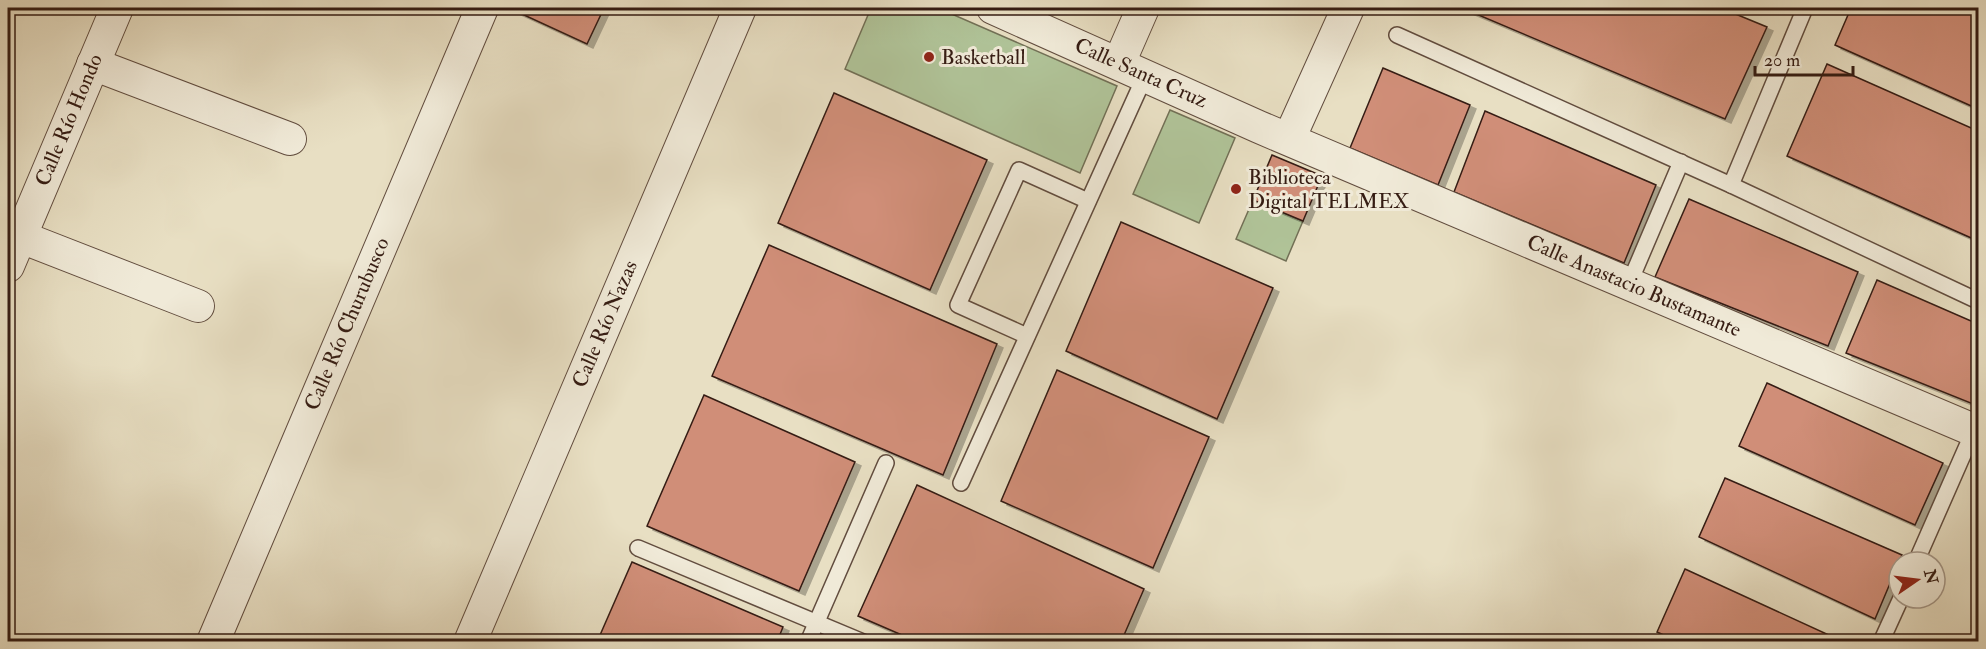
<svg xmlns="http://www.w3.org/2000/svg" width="1986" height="649" font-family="'IM FELL Double Pica',serif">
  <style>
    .green { fill: #b0c398; stroke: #727056; stroke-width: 1.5 }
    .building { fill: #d08e78; stroke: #351c13; stroke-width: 1.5; filter: url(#shadow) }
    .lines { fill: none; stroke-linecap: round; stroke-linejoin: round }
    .service-casing { stroke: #624d3f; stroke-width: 18 }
    .minor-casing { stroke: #624d3f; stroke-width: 34 }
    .service { stroke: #f0ead8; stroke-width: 15 }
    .minor { stroke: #f0ead8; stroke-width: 32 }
    .poi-dot { fill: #8f2418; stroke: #f0ead8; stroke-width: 2 }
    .labels { text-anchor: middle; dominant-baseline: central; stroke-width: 6; stroke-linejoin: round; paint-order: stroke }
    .poi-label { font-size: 21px; fill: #351c13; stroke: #f0ead8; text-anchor: start }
    .street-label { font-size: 21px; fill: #351c13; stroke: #f0ead8 }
  </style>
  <defs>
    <filter id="shadow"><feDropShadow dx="6" dy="4" stdDeviation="0" flood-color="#0004"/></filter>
  </defs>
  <rect width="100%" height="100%" fill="#e8dfc3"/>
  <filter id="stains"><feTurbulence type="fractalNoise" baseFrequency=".00333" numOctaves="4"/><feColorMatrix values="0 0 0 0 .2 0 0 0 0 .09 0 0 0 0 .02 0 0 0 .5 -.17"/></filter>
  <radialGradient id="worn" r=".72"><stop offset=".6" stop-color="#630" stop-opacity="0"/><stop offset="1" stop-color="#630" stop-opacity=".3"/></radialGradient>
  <g class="green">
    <polygon points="871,8 938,8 1117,86 1080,173 845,69"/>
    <polygon points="1170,110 1235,138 1199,223 1133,194"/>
    <polygon points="1253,200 1303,221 1286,261 1236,239"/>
  </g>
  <g class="building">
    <polygon points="1462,8 1721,8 1767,27 1725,119"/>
    <polygon points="1851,8 1978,8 1978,109 1835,45"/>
    <polygon points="511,9 511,8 604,8 587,44"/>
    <polygon points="1827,64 1978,131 1978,241 1787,156"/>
    <polygon points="1383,68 1470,105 1438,185 1350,148"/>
    <polygon points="834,93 987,160 930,290 778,223"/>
    <polygon points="1485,111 1656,185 1624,263 1454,192"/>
    <polygon points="1272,155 1322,176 1303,221 1253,200"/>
    <polygon points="1689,199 1858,272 1828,346 1655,277"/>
    <polygon points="1121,222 1273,288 1217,419 1066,351"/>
    <polygon points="769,245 997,344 943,475 712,376"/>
    <polygon points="1877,280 1978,324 1978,406 1846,353"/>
    <polygon points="1057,370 1209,437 1153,568 1001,501"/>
    <polygon points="1767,383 1943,463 1915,525 1739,446"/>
    <polygon points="704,395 855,462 799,591 647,526"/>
    <polygon points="1725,478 1902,555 1875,619 1699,537"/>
    <polygon points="917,485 1144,589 1121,642 918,642 858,616"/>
    <polygon points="632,562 783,627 777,642 597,642"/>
    <polygon points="1685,569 1844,642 1679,642 1657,632"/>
  </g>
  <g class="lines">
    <defs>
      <g id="service">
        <polyline points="1397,35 1731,185 1978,301"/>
        <polyline points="1731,185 1805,8"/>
        <polyline points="1629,284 1681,162"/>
        <polyline points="1027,336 958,305 1019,170 1088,201"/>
        <polyline points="961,483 1145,76"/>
        <polyline points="638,548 863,642"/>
        <polyline points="1916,562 1974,430"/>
        <polyline points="808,642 886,463"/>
        <polyline points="1881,642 1901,598"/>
      </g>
      <g id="minor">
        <polyline points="993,8 1259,127 1978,432"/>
        <polyline points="1119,63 1143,8"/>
        <polyline points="93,64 290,139"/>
        <polyline points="1289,139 1348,8"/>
        <polyline points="21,237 198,306"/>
        <polyline points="8,266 117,8"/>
        <polyline points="213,642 482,8"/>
        <polyline points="470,642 740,8"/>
      </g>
    </defs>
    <use href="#service" class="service-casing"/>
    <use href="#minor" class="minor-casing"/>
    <use href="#service" class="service"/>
    <use href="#minor" class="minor"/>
  </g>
  <g class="poi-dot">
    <circle cx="929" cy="57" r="6"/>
    <circle cx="1236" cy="189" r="6"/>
  </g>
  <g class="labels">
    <g class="poi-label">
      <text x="941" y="57">Basketball</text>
      <text x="1248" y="177">Biblioteca<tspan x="1248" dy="24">Digital TELMEX</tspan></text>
    </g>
    <g class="street-label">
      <text transform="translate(1141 73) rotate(24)">Calle Santa Cruz</text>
      <text transform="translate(69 120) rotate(-67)">Calle Río Hondo</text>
      <text transform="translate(1634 286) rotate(23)">Calle Anastacio Bustamante</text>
      <text transform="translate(347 324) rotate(-67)">Calle Río Churubusco</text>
      <text transform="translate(605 324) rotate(-67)">Calle Río Nazas</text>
    </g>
  </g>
  <rect width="1986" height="649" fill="none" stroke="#e8dfc3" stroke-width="30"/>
  <rect x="9" y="9" width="1968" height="631" fill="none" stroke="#351c13" stroke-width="3"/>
  <rect x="15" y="15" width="1956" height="619" fill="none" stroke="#351c13" stroke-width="1.5"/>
  <g transform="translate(1917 580) rotate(76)"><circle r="28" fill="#f0ead8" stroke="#a59889" stroke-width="1.5"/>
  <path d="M0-4.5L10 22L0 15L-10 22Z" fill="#8f2418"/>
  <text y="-9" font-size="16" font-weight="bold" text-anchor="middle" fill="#351c13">N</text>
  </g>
  <path d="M1755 66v9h98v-9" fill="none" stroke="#351c13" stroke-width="3"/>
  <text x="1764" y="66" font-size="18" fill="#351c13" stroke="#f0ead8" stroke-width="4.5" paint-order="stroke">20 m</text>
  <rect width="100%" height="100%" filter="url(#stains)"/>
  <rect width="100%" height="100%" fill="url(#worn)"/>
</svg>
